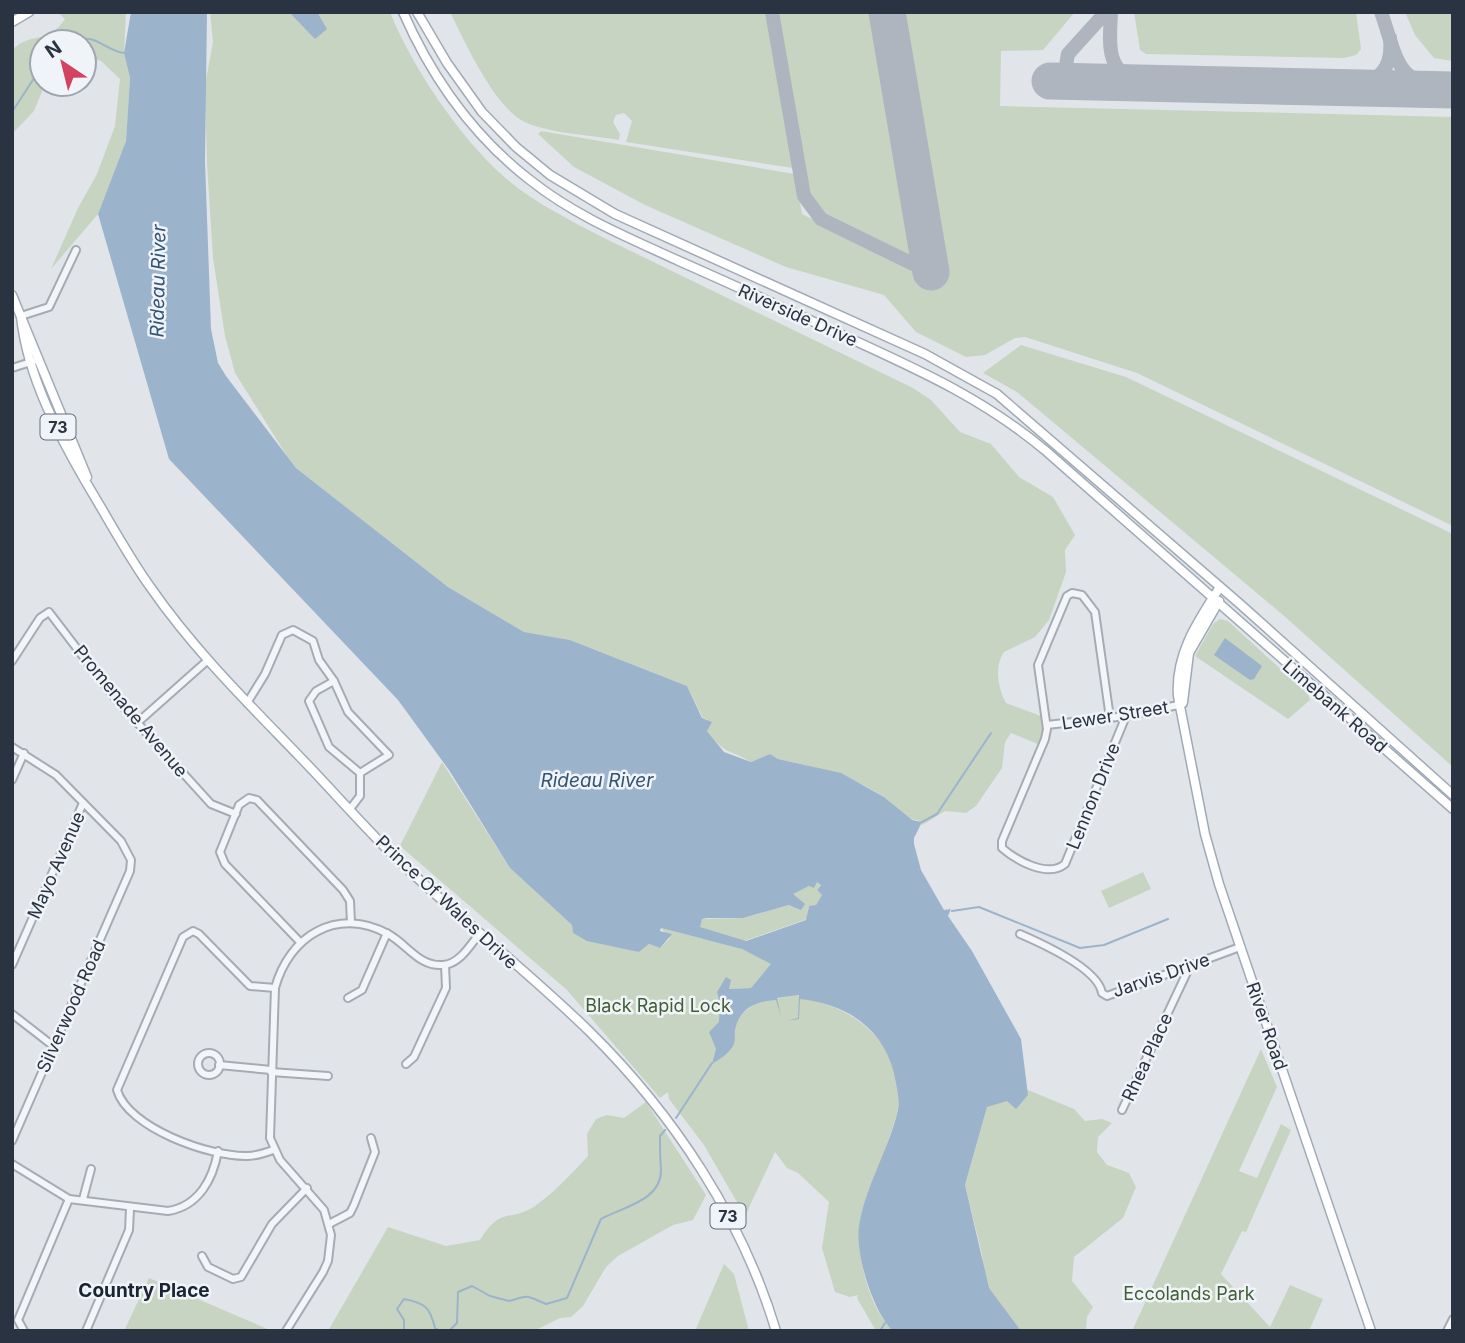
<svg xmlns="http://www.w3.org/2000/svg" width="1465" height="1343" font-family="Inter,sans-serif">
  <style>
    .green { fill: #c7d4c1 }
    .water { fill: #9bb4cb; fill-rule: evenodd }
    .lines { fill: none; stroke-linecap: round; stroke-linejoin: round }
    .stream { stroke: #9bb4cb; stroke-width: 2 }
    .taxiway { stroke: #aeb5bf; stroke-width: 14 }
    .runway { stroke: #aeb5bf; stroke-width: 37 }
    .minor-casing { stroke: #a6acb4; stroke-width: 10 }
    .major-casing { stroke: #a0aab6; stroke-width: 11 }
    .minor { stroke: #f4f5f8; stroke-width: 6 }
    .major { stroke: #fff; stroke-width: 8 }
    .labels { text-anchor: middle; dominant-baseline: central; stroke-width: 5; stroke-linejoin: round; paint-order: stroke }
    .shield { fill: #f0f3f7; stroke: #656d78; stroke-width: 2 }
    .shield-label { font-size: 16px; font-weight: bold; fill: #293342 }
    .street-label { font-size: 18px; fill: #293342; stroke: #f0f3f7 }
    .park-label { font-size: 18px; fill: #3f5e35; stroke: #f0f3f7 }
    .water-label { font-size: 19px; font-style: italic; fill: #315477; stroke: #f0f3f7 }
    .neighbourhood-label { font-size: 19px; font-weight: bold; fill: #1b2433; stroke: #f0f3f7 }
  </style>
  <rect width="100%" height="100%" fill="#e1e5ea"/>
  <g class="green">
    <path d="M58,12h68l-2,41 6,25 -4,63 -28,73 -47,55 27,-61 19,-34 18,-48 5,-47 -19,-18 -17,-5v-14h-42v42h3l-11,27 -22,23v-84c18,-18 37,-6 53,-31z"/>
    <path d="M210,12h180c22,55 68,123 112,163 29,26 66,44 100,62l311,151 18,12 29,32 31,12 28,33 34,20 22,38 -10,15 1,22 -17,48 -14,17 -31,15c-10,14 -6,37 2,51l35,13 2,16 -3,13 -29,-12 -6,9 -3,26 -26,38 -10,7 -21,-2 -23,14 -4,-5c-15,1 -22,-15 -34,-23 -36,-23 -65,-29 -106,-38l-8,-5 -19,8c-25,-15 -23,-5 -44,-31l1,-11 -5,-2 -16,-32 -117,-46 -46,-8 -76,-45 -152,-119 -9,-12 -52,-83 -10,-37 -12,-78 -6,-94 -2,-79 8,-43z"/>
    <path d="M450,12h318l25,156 -167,-26 6,-21 -8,-8 -8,2 -3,7 7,12 -1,6c-29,-5 -65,-6 -92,-17 -31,-12 -62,-81 -77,-111z"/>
    <polygon points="777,12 877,12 919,254 909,259 825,215 809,195"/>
    <polygon points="897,12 1075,12 1043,50 1001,51 1000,106 1453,117 1453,526 1137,373 1025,337 1015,338 985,355 966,357 916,332 884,295 786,267 645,205 574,167 538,134 541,131 795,174 802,214 923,274 941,271"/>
    <polygon points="1134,12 1356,12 1361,49 1356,55 1344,58 1146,54 1140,50"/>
    <polygon points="1405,12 1453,12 1453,61 1434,58 1415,35"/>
    <polygon points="1021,345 1126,377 1453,534 1453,767 1283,615 1017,392 983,373"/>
    <polygon points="1220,619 1228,621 1308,694 1310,700 1288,719 1195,656 1213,624"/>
    <path d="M442,762l68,106 62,57 1,8 66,19 10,-8 11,4 10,-10 -9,-10 42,11 -4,-13 3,-7 41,-1 47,-13 3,-12 25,-11 3,2 -4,6 5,5 -6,10 -8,2 -1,12 -63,22 -4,7 32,16 -21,24 -22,1 -11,6 26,17 13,-10 41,-7 2,3c56,8 104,48 98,109 -1,10 -6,21 -9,31 -10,29 -20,58 -30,87 -1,34 9,82 34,106h-17l-19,-33 1,-3 -8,2 -15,-5 -13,-44 7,-46 -31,-29 -11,-5 -12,-16 -30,64 -41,-71 -35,-46 -1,-7 -8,6 -93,-108 -167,-144z"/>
    <polygon points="1143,872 1151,889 1109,908 1101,891"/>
    <polygon points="1261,1049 1277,1087 1239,1171 1257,1178 1281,1124 1291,1130 1246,1232 1242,1231 1221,1274 1270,1327 1290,1285 1323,1299 1309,1331 1132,1331"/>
    <polygon points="1028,1090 1074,1109 1085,1121 1102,1119 1112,1123 1098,1137 1097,1152 1107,1165 1129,1173 1136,1187 1123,1218 1074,1257 1072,1281 1093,1307 1087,1317 1086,1331 1018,1331 994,1303 985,1282 982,1254 965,1185 987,1107"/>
    <path d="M646,1102l60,93 -13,25 -20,5 -55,31 -12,11 -23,39 -12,11 -11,1 -26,13h-206l60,-104 58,19 34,-6c22,-35 29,-17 55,-34 20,-14 36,-32 53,-50l-1,-22 9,-15 11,-4 17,3z"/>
    <polygon points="724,1264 734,1274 749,1331 695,1331"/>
    <polygon points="149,1278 272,1331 124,1331"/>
  </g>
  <g class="water">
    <path d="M131,12h76l-2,149 6,168 7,34 8,13 70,92 152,119 76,45 46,8 117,46 15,32 10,4 -5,9 17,21 27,10 19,-8 8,5 63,14 43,24 28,23 10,2 -8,16v6l7,26 23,40 7,-1 -3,7 24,35 49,88 7,56 -12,14 -9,-8 -20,6 -22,78 24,103 32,43h-128c-20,-19 -38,-77 -34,-105 6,-39 30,-77 39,-116 2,-12 -2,-26 -4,-37 -12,-46 -48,-69 -94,-74l-1,20 -12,2 -6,-4 -5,-17c-19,1 -37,8 -41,30 -1,6 1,10 -2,16 -5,8 -13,13 -21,18l4,-15 -7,-17 10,-10 1,-18 -3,-12 9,-15 5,3 -2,9 22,-1 20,-24 -29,-15 -81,-21 -1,3 12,3 -12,14 -11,-4 -10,8 -52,-11 -14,-8 -1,-8 -62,-57 -61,-98 -51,-70 -229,-241 -71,-245 28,-73 4,-63 -6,-25zM817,882l4,3 -4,5 5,5 -6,10 -7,1 -3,14 -60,21 -46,-14 2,-8 5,-1h36l46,-13 12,5 4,-6 -12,-10 16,-8 5,2zM799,995l-1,23 -11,3 -6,-4 -4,-19z"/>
    <polygon points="289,12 317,12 327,29 315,39"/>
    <polygon points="1225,638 1262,666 1254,679 1250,680 1214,655"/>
  </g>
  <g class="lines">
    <g class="stream">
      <path d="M75,42c19,-11 30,9 49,11"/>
      <polyline points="12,112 42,66"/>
      <polyline points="922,822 937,814 991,733"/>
      <polyline points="952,911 979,907 1080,948 1104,945 1168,919"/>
      <polyline points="676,1118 712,1063"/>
      <path d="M404,1331v-11l-7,-11 7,-10c21,4 26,8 31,29l5,3"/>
      <path d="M449,1331l8,-8 1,-31 14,-6 18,10 19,5c22,-6 15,-6 37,3l21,-6 34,-79c21,-12 61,-18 60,-50 -1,-10 -1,-21 -1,-33l5,-6"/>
      <polyline points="880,1331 885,1323"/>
    </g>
    <g class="taxiway">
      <polyline points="772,12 804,196 821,219 913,264 926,256 920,213"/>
      <polyline points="1106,12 1068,54 1065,71 1070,84 1080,91 1091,93 1118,83 1171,85"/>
      <path d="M1111,12c-1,28 -7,60 27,68"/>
      <path d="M1381,12c17,48 14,74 72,76"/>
      <polyline points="1162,81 1193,82"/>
      <path d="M1301,85c38,0 95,11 89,-47"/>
    </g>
    <g class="runway">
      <polyline points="887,12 931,272"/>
      <polyline points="1050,81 1453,90"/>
    </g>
    <defs>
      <g id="minor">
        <polyline points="21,316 49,307 76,250"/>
        <polyline points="12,368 34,361"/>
        <polyline points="12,661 40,618 49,612 114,697 211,804 236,814"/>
        <polyline points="334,681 316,691 309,701 329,747 360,773 360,796 350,809"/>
        <polyline points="247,703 265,674 282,635 293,630 313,641 319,660 334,681 348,712 389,755 360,773"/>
        <path d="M1110,718l-15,-106 -13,-17 -10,-2 -5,3 -29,69 9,64 -2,10 -43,102v7c15,13 46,30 63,16l61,-148"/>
        <polyline points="137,723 208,660"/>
        <polyline points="1047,725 1126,716 1183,704"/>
        <polyline points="12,747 56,775 121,841 131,860 130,871 12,1141"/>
        <polyline points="12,780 24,753"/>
        <path d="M1020,934c23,10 78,35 82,59l5,3 133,-49"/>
        <polyline points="300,942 225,864 220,852 239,805 249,798 257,800 343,890 350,901 351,923"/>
        <polyline points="12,965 83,803"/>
        <polyline points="348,998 362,990 387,933"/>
        <polyline points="12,1014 52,1045"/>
        <circle cx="209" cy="1064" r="11"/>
        <polyline points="406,1064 414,1057 446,988 445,965"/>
        <polyline points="219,1065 271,1070"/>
        <polyline points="271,1072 328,1076"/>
        <polyline points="1122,1110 1190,966"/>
        <path d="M273,1150c-8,3 -17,6 -26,6 -37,1 -119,-28 -130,-66l66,-153 10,-6 6,3 51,52 25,2"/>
        <path d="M12,1164l57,35 99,12c31,-5 45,-32 50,-60"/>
        <polyline points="83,1199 91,1169"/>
        <polyline points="329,1224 350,1213 354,1205 375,1152 371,1138"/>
        <polyline points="202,1256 208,1267 233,1279 241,1277 272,1224 307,1188"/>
        <polyline points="24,1331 18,1320 69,1199"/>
        <polyline points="86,1331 129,1230 130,1209"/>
        <path d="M286,1331l37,-59 5,-11 3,-26 -7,-25 -44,-50 -10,-22 5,-150c14,-52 62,-82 113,-54 19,10 31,33 55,31 16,-1 27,-19 36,-31"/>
        <polyline points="1447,1331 1453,1319"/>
      </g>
      <g id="major">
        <path d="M403,12c29,66 70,124 127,168 45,36 97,57 149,81 57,25 113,51 170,77 72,33 135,61 197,113l407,358"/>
        <polyline points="417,12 447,63 482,112 516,147 550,175 615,214 925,354 997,394 1240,604 1453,795"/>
        <polyline points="12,22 29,12"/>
        <polyline points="12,295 87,477"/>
        <path d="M21,316c6,60 39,122 69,173 20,33 38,67 61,99 43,62 97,115 149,169 33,34 64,70 98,103 62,59 131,112 192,172 84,83 152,186 186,299"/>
        <path d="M1220,587c-22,34 -45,67 -42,109l27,138 14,50 152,447"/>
        <polyline points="1183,702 1189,653 1219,601"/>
      </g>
    </defs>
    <use href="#minor" class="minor-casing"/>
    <use href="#major" class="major-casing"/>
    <use href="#minor" class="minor"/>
    <use href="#major" class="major"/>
  </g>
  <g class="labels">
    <g class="shield">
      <rect x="40.5" y="414.5" width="35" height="25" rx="5"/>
      <rect x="710.5" y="1203.5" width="35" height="25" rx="5"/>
    </g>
    <g class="shield-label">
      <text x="58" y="427">73</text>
      <text x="728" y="1216">73</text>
    </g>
    <g class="street-label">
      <text transform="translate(798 315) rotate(24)">Riverside Drive</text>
      <text transform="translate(1335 706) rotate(41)">Limebank Road</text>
      <text transform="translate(131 711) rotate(50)">Promenade Avenue</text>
      <text transform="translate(1115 715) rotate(-9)">Lewer Street</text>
      <text transform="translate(1093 796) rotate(-68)">Lennon Drive</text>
      <text transform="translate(56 865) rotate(-66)">Mayo Avenue</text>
      <text transform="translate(447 902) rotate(43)">Prince Of Wales Drive</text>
      <text transform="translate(1161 975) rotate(-19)">Jarvis Drive</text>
      <text transform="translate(71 1006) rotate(-66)">Silverwood Road</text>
      <text transform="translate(1267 1026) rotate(71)">River Road</text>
      <text transform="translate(1147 1057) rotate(-65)">Rhea Place</text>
    </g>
    <g class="park-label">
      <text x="658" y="1005">Black Rapid Lock</text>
      <text x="1189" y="1293">Eccolands Park</text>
    </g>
    <g class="water-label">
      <text transform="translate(158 281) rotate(-89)">Rideau River</text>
      <text x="597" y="780">Rideau River</text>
    </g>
    <g class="neighbourhood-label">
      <text x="144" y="1290">Country Place</text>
    </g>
  </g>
  <rect width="1465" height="1343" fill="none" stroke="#293342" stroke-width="28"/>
  <g transform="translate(63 63) rotate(325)"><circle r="33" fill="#f0f3f7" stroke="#a0a6af" stroke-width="2"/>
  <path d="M0-5L12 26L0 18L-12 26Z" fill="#d2435f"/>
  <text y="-10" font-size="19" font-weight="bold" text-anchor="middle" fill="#293342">N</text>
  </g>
</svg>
